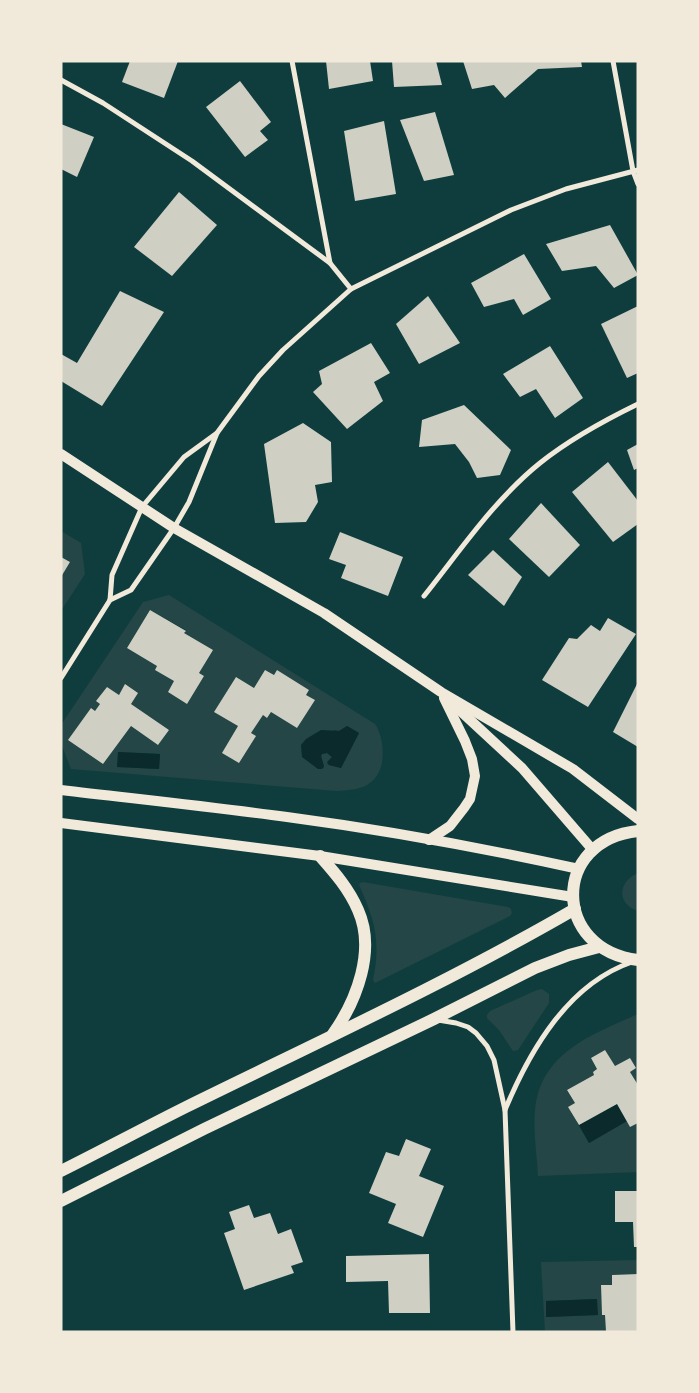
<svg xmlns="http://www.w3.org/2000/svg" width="699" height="1393" font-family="'PT Sans Narrow',sans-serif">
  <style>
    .green { fill: #244646; fill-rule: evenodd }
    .water { fill: #0a2a2b }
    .building { fill: #cfcfc3 }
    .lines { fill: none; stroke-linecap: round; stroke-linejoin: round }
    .minor { stroke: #f1e9da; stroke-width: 5 }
    .secondary { stroke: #f1e9da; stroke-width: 10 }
    .primary { stroke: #f1e9da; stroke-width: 12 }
  </style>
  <rect width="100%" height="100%" fill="#0f3d3e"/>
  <g class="green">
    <polygon points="61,531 81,543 85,574 61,611 61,577 70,562 61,557"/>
    <path d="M169,595l206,129c10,15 12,46 -4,58 -9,8 -23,8 -34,9l-266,-22 -10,-26v-18l82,-123zM150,610l36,20 -2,3 28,17 -13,23 5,3 -17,28 -19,-12 6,-11 -17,-15 -30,-18zM265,670l9,5 3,-5 32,20 -3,5 8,5 -17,28 -26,-16 -4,6 -4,-3 -12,18 -37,-21 22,-35 18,11zM126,685l5,19 38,26 -11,15 -27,-19 -28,38 -34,-24 22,-32 4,3 5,-7 -3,-3 10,-14 12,8zM347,726l12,7 -18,35 -12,-3 -2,-1 5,-7 -5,-4 -5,1 -1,2 3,12 -6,1 -17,-18 33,-21 7,1zM118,752l42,2 -1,15 -41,-2z"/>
    <path d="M638,873v38c-22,-7 -20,-30 0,-38z"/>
    <path d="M363,882l145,25 3,2 1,4 -2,3 -135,67 -2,-3c8,-38 2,-60 -14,-95l1,-2z"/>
    <polygon points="542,989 549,994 549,1003 518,1050 513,1051 499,1030 487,1018 487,1015 490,1011 537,990"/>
    <path d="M638,1014v71l-8,-13v-14l-15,8 -10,-16 -14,8 6,11 -4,3 1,3 -27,16 8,12 -7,4 21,36 38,-22 3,6 8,-4v49l-100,4c-1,-21 -5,-44 -3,-65 5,-58 56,-76 103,-97z"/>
    <path d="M638,1260v14l-26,1v10l-11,1 1,29h3l1,17h-61l-4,-70zM597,1299v16l-51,2v-16z"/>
  </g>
  <g class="water">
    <polygon points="347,726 359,733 341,768 329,765 327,762 332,757 327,753 322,754 321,756 324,766 322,769 318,769 302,757 301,745 306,739 321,730 339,731"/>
    <polygon points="118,752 160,754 159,769 117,767"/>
    <polygon points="617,1104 627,1121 589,1143 579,1125"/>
    <polygon points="597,1299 598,1315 546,1317 546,1301"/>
  </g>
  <g class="building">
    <polygon points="130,61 178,61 164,98 122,82"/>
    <polygon points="326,61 370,61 373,81 329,89"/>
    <polygon points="392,61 436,61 442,85 394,87"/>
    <polygon points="463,61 581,61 582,67 538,69 505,98 494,85 472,89"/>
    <polygon points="240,81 271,122 260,131 268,140 245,157 206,107"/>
    <polygon points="435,112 454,175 424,181 400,120"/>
    <polygon points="384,121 396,194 355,201 344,131"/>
    <polygon points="61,124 94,137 77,177 61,169"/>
    <polygon points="179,192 217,225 172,276 134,247"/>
    <polygon points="610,225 638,275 614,288 596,266 562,271 546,244"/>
    <polygon points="524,254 551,299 523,315 514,299 484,307 471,283"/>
    <polygon points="120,291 164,312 102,406 61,381 61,354 77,363"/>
    <polygon points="428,296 460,343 419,364 396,324"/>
    <polygon points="638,306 638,373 627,378 601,324"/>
    <polygon points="371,343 390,373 374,382 383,401 347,429 313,392 322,384 319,371"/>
    <polygon points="550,346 583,398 555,418 536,389 520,397 503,374"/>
    <polygon points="464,405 511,450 500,475 477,478 469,462 455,444 419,447 422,420"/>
    <polygon points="303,423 331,442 332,482 315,485 318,502 306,522 275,523 264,444"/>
    <polygon points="638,444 638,468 634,470 627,450"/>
    <polygon points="608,462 638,501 638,524 613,542 572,492"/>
    <polygon points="541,503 580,545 549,577 509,539"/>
    <polygon points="340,532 403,557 388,596 341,578 346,565 329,559"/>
    <polygon points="493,550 522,577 504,606 468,575"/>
    <polygon points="61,557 70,562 61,577"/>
    <polygon points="150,610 186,631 184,633 213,650 199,673 204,676 187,704 168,692 174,681 155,670 157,666 127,648"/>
    <polygon points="608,618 636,634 588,707 542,680 569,638 577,639 591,625 600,631"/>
    <polygon points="265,670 274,675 277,670 309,690 306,695 315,700 297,728 271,712 267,718 263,715 251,733 256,736 239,763 222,753 238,726 214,712 236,677 254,688"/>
    <polygon points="638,682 638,747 613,732"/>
    <polygon points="125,684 138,693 131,704 169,730 158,745 131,726 103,764 68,740 91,708 95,711 100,704 96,701 107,687 119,695"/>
    <polygon points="605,1050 615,1066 630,1058 636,1068 630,1072 638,1085 638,1123 630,1127 617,1104 579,1125 568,1107 575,1103 567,1090 594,1075 593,1072 597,1069 591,1058"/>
    <polygon points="406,1139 431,1149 419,1176 444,1186 423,1237 388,1223 396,1204 369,1193 386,1152 399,1156"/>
    <polygon points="615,1191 638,1191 638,1247 634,1247 633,1222 615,1222"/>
    <polygon points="249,1205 254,1218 270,1213 278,1234 291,1229 303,1262 291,1266 294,1273 244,1290 224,1233 235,1229 229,1212"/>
    <polygon points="429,1254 430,1313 389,1313 388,1281 346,1282 346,1256"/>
    <polygon points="638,1274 638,1332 606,1332 605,1315 602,1315 601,1285 612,1285 612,1275"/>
  </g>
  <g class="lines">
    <g class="minor">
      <polyline points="292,61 330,263 351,289"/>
      <polyline points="613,61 633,171 638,184"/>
      <polyline points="61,80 103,103 192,161 330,263"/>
      <path d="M424,596c36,-45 70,-96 116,-133 30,-24 63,-42 98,-59"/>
      <polyline points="110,600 131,590 174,528 189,502 217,433"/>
      <polyline points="61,678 110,600 112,575 142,507 184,457 217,433 259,376 283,350 351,289 511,210 566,189 638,170"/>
      <polyline points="438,1020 456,1023 468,1027 476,1033 487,1046 494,1060 505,1110 513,1332"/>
      <path d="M505,1110c25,-60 63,-126 127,-148"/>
    </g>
    <g class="secondary">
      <polyline points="61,454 174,528 324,613 441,692 573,769 638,819"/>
      <polyline points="454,705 522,768 592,849"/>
      <path d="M61,790c76,9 151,17 226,27 98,13 196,31 292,52"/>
      <polyline points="61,823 320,856 573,897"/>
      <polyline points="429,840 450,826 464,808 470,799 475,776 472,759 465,741 444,698"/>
    </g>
    <g class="primary">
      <path d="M638,831c-87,9 -86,119 0,129"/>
      <path d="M320,856c15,17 29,33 38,54 18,40 -1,90 -25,124"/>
      <path d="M61,1171c42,-21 83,-43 125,-64 130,-64 263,-125 389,-198"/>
      <polyline points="61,1201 204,1129 434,1019 535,968 569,955 599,947"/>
    </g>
  </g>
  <rect width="699" height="1393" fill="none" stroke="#f1e9da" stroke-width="125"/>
</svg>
